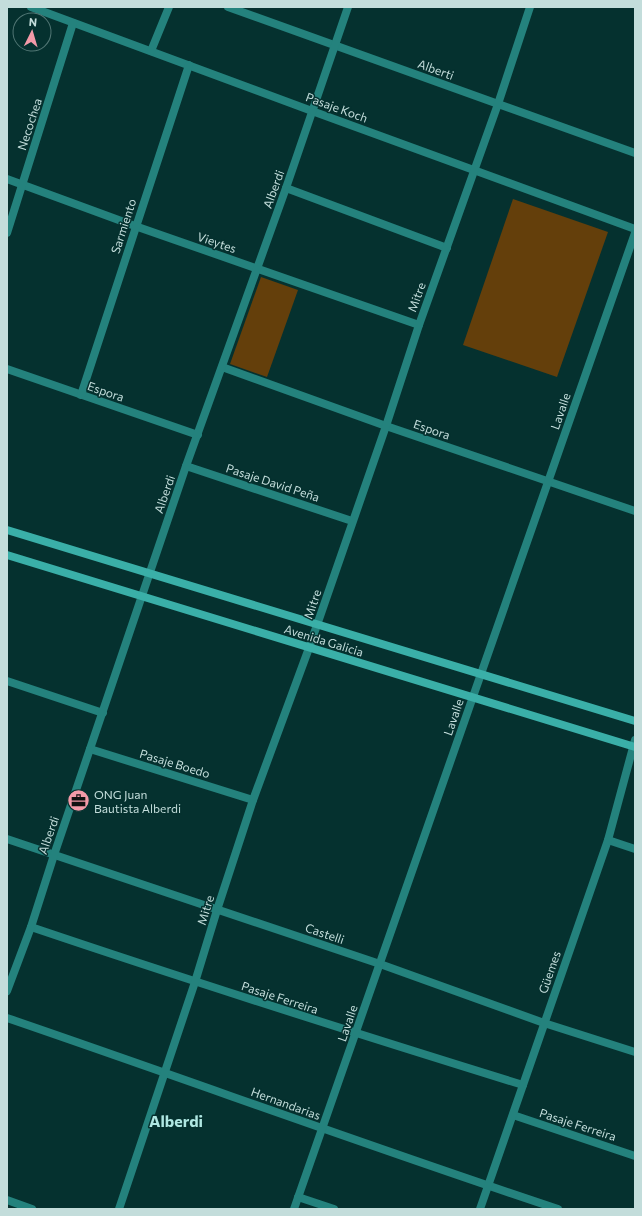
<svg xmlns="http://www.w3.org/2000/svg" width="642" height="1216" font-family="Commissioner,sans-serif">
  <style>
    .green { fill: #643f0b }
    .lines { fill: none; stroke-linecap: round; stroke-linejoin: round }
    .street { stroke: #24827d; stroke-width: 8 }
    .secondary { stroke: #3aafa8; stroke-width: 8 }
    .labels { text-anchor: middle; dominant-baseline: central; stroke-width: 3; stroke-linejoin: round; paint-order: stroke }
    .street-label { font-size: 12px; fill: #c3dddb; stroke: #05312f }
    .poi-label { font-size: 12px; fill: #c3dddb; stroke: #05312f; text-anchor: start }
    .district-label { font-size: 16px; font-weight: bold; fill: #afe7e2; stroke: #05312f }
  </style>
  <rect width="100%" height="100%" fill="#05312f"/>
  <g class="green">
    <polygon points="513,199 608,232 557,377 463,345"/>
    <polygon points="261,277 298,290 267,377 230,364"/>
  </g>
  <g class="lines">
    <g class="street">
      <polyline points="31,7 312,111 635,229"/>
      <polyline points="228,7 635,153"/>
      <polyline points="151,51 169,7"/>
      <polyline points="7,179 135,226 419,325"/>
      <polyline points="286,188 447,248"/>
      <polyline points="7,233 73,23"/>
      <polyline points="222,367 386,426 635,511"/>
      <polyline points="7,369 198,435"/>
      <polyline points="81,395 189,65"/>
      <polyline points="186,466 352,521"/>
      <polyline points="7,681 103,713"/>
      <polyline points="90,749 253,800"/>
      <polyline points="7,839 380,964 544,1023 635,1052"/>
      <polyline points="608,840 635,849"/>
      <path d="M31,927c163,55 327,107 492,158"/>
      <polyline points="7,991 31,927 54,855 186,466 286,188 348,7"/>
      <path d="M7,1018c184,63 367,130 551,191"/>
      <polyline points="513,1115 635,1156"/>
      <polyline points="298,1197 334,1209"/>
      <polyline points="7,1200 32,1209"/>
      <polyline points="119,1209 195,982 217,910 253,800 309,648 386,426 419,325 498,104 530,7"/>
      <polyline points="294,1209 635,233"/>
      <polyline points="480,1209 608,840 635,740"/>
    </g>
    <g class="secondary">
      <polyline points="7,530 635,721"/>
      <polyline points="7,555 635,747"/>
    </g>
  </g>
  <defs>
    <symbol id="office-disc" viewBox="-11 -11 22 22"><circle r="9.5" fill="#f39aa8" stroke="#05312f"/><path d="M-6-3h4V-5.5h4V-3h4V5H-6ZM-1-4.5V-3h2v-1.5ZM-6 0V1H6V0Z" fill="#111"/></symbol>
  </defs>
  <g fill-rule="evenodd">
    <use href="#office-disc" x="66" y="788" width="25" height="25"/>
  </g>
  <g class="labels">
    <g class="street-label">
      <text transform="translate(436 69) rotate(20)">Alberti</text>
      <text transform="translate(337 107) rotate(20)">Pasaje Koch</text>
      <text transform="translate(29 124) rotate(-72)">Necochea</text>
      <text transform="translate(273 189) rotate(-70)">Alberdi</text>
      <text transform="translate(123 226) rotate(-72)">Sarmiento</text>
      <text transform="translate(217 242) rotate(19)">Vieytes</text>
      <text transform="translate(416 297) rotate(-70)">Mitre</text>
      <text transform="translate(106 391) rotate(19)">Espora</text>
      <text transform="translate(560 411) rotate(-71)">Lavalle</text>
      <text transform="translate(432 429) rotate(19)">Espora</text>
      <text transform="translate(273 482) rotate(18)">Pasaje David Peña</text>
      <text transform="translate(164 494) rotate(-71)">Alberdi</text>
      <text transform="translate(312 604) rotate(-71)">Mitre</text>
      <text transform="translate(324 640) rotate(17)">Avenida Galicia</text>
      <text transform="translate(453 717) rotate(-71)">Lavalle</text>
      <text transform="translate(175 763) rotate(17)">Pasaje Boedo</text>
      <text transform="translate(48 835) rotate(-71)">Alberdi</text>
      <text transform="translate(205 910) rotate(-73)">Mitre</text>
      <text transform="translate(325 933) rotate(19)">Castelli</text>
      <text transform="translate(549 972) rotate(-71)">Güemes</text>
      <text transform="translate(280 997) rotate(18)">Pasaje Ferreira</text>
      <text transform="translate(347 1023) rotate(-71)">Lavalle</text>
      <text transform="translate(286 1103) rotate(20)">Hernandarias</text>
      <text transform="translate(578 1124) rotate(18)">Pasaje Ferreira</text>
    </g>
    <g class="poi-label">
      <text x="94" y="794">ONG Juan<tspan x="94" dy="14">Bautista Alberdi</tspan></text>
    </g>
    <g class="district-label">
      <text x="176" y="1120">Alberdi</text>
    </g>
  </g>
  <rect width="642" height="1216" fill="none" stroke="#c3dddb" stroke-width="16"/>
  <g transform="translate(32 32) rotate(5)"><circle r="19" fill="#05312f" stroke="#517674"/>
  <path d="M0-3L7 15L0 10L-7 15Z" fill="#f39aa8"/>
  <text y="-6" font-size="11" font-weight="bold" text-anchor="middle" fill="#c3dddb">N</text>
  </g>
</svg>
